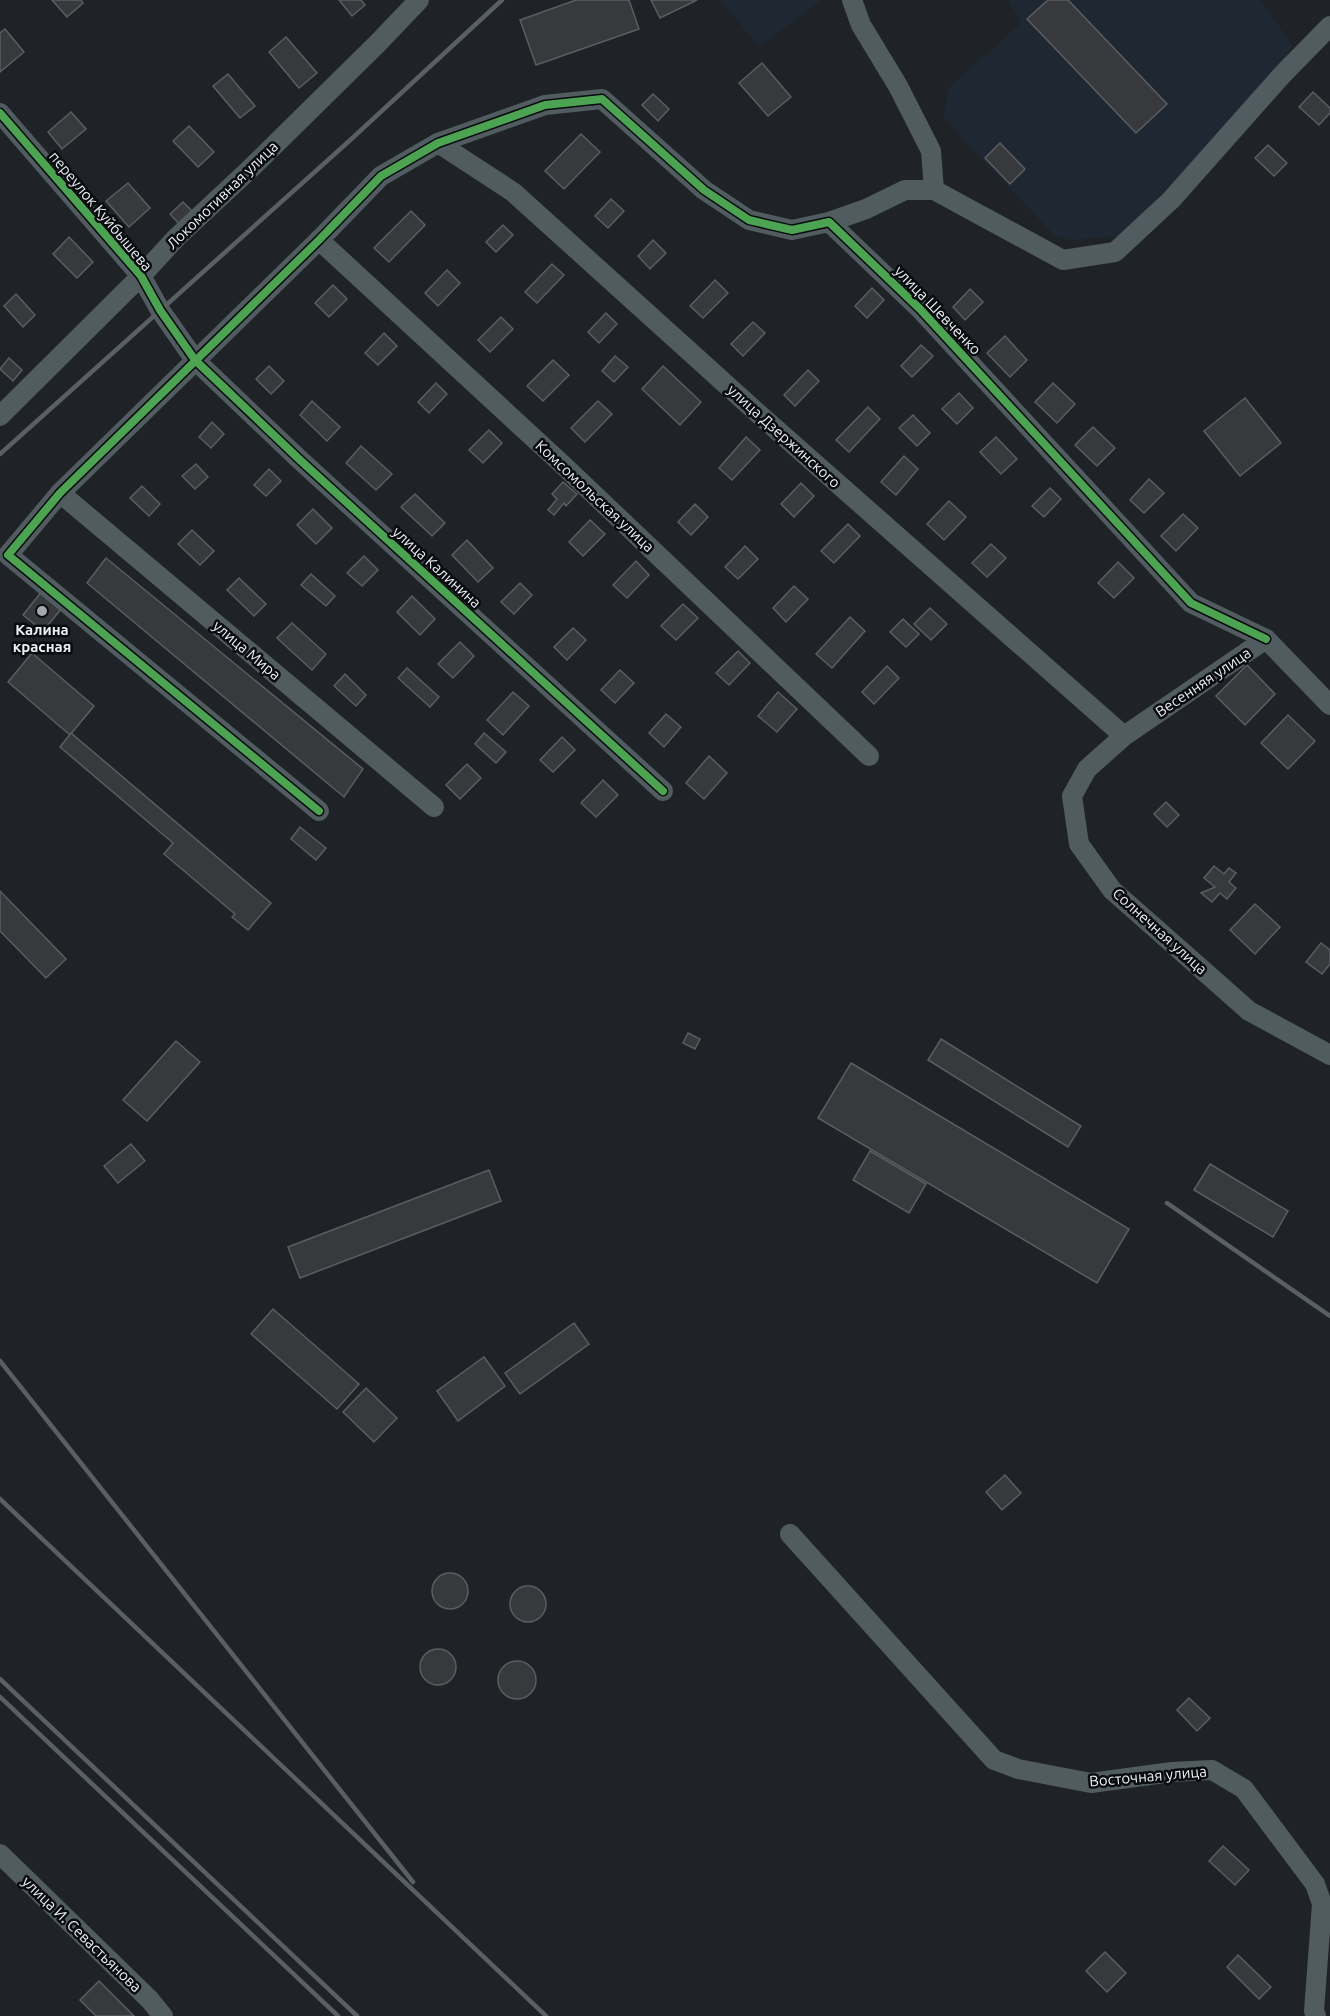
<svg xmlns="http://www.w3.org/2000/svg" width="1330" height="2016" font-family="Ubuntu,sans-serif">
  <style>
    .built { fill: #1f2832 }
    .building { fill: #37393c; stroke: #5b5e61; stroke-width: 1.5 }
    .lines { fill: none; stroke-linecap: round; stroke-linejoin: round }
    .minor { stroke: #505c5f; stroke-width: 20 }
    .rail { stroke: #595f62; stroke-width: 4.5 }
    .cycleway-casing { stroke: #090b0e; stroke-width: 11 }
    .cycleway { stroke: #4ca352; stroke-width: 8 }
    .poi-dot { fill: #a4a8ad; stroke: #090b0e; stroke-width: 2 }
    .labels { text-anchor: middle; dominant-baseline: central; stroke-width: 5; stroke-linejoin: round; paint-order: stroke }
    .street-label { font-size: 15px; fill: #ecf0f5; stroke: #090b0e }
    .poi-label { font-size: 15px; font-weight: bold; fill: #ecf0f5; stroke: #090b0e }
  </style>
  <rect width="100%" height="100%" fill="#1f2226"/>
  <g class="built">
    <polygon points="721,0 822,0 759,47"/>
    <polygon points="1008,0 1260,0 1293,45 1282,65 1122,236 1070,240 1054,235 944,119 948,88 1021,23"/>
  </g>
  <g class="building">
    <polygon points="52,0 81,0 83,3 67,17"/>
    <polygon points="339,0 361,0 365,5 352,16"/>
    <polygon points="576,0 629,0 639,29 536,65 520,20"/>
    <polygon points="651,0 697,0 660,18"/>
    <polygon points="1048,0 1068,0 1167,104 1136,133 1027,19"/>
    <polygon points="5,29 24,52 0,72 0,33"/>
    <polygon points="286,37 317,73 299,88 269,52"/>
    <polygon points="762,63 791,97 768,116 739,83"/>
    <polygon points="228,74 255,106 240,118 213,86"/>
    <polygon points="1313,92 1330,108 1330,113 1319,125 1299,107"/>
    <polygon points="653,94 669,109 658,121 642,105"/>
    <polygon points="71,112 86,129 62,149 48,132"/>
    <polygon points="189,126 214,152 198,167 173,141"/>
    <polygon points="581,134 600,152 564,189 545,171"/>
    <polygon points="1000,143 1025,169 1010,184 985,158"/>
    <polygon points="1268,145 1287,163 1274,176 1255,158"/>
    <polygon points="128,183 150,208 129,227 106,201"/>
    <polygon points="611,199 624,211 608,228 595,216"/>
    <polygon points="183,202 194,213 181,226 170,214"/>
    <polygon points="411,211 425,225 389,262 374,248"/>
    <polygon points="503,225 513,235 496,252 486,242"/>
    <polygon points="69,237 93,262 77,278 53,254"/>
    <polygon points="653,240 666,253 650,269 638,256"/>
    <polygon points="552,264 564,275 537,303 525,292"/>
    <polygon points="447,270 460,283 438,306 425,293"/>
    <polygon points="715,280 728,293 703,318 690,306"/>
    <polygon points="333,285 347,299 329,317 315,303"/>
    <polygon points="872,288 884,300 867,318 855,306"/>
    <polygon points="970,289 983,302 965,320 953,307"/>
    <polygon points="16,294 35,315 23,327 4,306"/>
    <polygon points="606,313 617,324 599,343 588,332"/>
    <polygon points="501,317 513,329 490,352 478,340"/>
    <polygon points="753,322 765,333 743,356 731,344"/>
    <polygon points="384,333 397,346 378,365 365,353"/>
    <polygon points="1005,336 1027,360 1010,377 987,353"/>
    <polygon points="921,345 933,356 912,377 901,366"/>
    <polygon points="615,356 628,367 614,382 602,371"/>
    <polygon points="9,358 22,370 13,381 0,369"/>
    <polygon points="553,360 569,375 543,401 527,386"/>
    <polygon points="269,366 284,381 271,394 256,379"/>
    <polygon points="663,366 701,402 680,425 642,389"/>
    <polygon points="808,370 819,381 795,406 784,395"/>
    <polygon points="436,383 447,394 429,413 418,402"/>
    <polygon points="1053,383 1075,404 1057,423 1035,402"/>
    <polygon points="959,393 973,408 957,424 942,409"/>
    <polygon points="1245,398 1281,443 1240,476 1204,431"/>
    <polygon points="312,401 340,427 327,441 300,415"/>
    <polygon points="598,401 612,414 585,442 571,428"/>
    <polygon points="868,407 880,419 849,452 836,440"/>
    <polygon points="913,415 930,433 917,446 899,428"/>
    <polygon points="212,422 224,434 211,448 199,437"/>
    <polygon points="1093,427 1115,448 1097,466 1075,445"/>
    <polygon points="489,430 502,443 483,463 469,450"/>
    <polygon points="746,437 760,450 732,480 719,468"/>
    <polygon points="996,437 1017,459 1001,474 980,452"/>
    <polygon points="361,446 392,474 376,490 346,463"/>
    <polygon points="904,456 918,469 896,495 881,482"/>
    <polygon points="196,464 208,477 195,489 182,476"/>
    <polygon points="269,469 281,481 266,496 254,485"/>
    <polygon points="1149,479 1164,493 1144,513 1130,500"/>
    <polygon points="563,482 577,494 566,506 564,503 554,515 548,510 557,499 552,494"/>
    <polygon points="801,483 814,496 794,517 781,504"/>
    <polygon points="142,486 160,504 149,516 130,498"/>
    <polygon points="1050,488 1061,499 1044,517 1032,506"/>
    <polygon points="415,494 445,523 432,536 401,507"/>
    <polygon points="949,501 966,517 944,540 927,524"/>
    <polygon points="695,504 708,517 691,535 678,522"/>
    <polygon points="313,509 332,528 316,544 297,525"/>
    <polygon points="1183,514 1198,528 1176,551 1161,536"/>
    <polygon points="590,520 605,534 583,556 569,542"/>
    <polygon points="848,524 860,536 834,563 821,551"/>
    <polygon points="192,530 214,551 200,565 178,544"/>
    <polygon points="467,540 493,568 478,582 452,555"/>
    <polygon points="991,544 1006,558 987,577 972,563"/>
    <polygon points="745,546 758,559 738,579 725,567"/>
    <polygon points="364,556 378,570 362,586 347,573"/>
    <polygon points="106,558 363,769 344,797 87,583"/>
    <polygon points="636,561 649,575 627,598 613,585"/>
    <polygon points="1118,562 1134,578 1114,598 1098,583"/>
    <polygon points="311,574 335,596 326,606 301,585"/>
    <polygon points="239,578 266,604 254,616 227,590"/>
    <polygon points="520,583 532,595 514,614 501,602"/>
    <polygon points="794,586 808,599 786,622 773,608"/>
    <polygon points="42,591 62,608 43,631 23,615"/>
    <polygon points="412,596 435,619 420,635 397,612"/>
    <polygon points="683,604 698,618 676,640 661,626"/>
    <polygon points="930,608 947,624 931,640 914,624"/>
    <polygon points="850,617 865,631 832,668 816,654"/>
    <polygon points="903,619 919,634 906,647 890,632"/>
    <polygon points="292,623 326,654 312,670 277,638"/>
    <polygon points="573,628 586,640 567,660 554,647"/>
    <polygon points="460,642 474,656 453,678 438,664"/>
    <polygon points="738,651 750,663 729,685 716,673"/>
    <polygon points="32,653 94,706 70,735 8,682"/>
    <polygon points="1247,665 1275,694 1245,725 1216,696"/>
    <polygon points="887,666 899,678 874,704 862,692"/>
    <polygon points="407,668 439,697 430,707 398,678"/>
    <polygon points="620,670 634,683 615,703 601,690"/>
    <polygon points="345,674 366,695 356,706 334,686"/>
    <polygon points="513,692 529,706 503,735 487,720"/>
    <polygon points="778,692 797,709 777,732 758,716"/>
    <polygon points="666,714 681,727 664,747 649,733"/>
    <polygon points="1288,715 1315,741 1288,769 1261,743"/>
    <polygon points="71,733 271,903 248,930 232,917 235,914 164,854 173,843 60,747"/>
    <polygon points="484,733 506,752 496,763 475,744"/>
    <polygon points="562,737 575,750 553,772 540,760"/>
    <polygon points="709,756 727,773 704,799 686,783"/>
    <polygon points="467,764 481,778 460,799 446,785"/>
    <polygon points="603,780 618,795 596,817 581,803"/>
    <polygon points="1166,802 1179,815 1167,827 1154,814"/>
    <polygon points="300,827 326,848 316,860 291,839"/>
    <polygon points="1214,866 1224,874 1229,868 1236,873 1229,882 1236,888 1227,899 1220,893 1212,902 1201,893 1215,887 1204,878"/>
    <polygon points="0,891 66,959 46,978 0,931"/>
    <polygon points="1255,904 1280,927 1255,954 1230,930"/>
    <polygon points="1321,943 1330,950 1330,964 1322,974 1306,962"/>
    <polygon points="688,1033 700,1039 695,1049 683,1043"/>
    <polygon points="941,1039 1081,1126 1068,1147 928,1060"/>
    <polygon points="176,1041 200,1062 147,1121 123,1100"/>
    <polygon points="851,1063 1129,1229 1097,1283 818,1118"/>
    <polygon points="131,1144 145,1161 118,1183 104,1166"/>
    <polygon points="870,1151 926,1184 909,1213 853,1180"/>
    <polygon points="1210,1164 1288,1211 1273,1237 1194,1190"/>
    <polygon points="489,1170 501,1201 300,1278 288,1247"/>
    <polygon points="273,1309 359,1384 337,1409 251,1334"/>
    <polygon points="574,1323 589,1344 520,1394 505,1373"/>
    <polygon points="484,1357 505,1386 458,1421 437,1391"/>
    <polygon points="366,1388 397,1418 374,1442 343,1412"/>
    <polygon points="1005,1475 1021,1493 1002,1510 986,1492"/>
    <circle cx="450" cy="1591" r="18"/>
    <circle cx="528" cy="1604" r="18"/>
    <circle cx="438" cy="1667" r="18"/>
    <circle cx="517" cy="1680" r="19"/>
    <polygon points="1189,1698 1210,1718 1197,1731 1177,1710"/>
    <polygon points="1223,1846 1249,1870 1235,1885 1209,1861"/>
    <polygon points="1105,1952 1126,1973 1107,1992 1086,1971"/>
    <polygon points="1238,1955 1271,1987 1259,1999 1227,1967"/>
    <polygon points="99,1981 134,2016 96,2016 80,2000"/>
  </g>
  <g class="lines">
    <g class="minor">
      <polyline points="852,0 861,25 898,86 931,151 934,190"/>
      <polyline points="0,113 141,276 160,310 195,360 300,460 663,791"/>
      <polyline points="438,143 513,192 761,416 1124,736"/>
      <polyline points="829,222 866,209 905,190 934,190 1063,260 1115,252 1171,200 1282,75 1330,26"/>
      <polyline points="319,240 563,465 869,756"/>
      <polyline points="0,416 141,276 176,238 250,169 377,44 419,0"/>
      <polyline points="60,493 434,807"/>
      <polyline points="1330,705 1266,639 1124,736 1087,769 1072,796 1079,844 1112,890 1249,1011 1330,1055"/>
      <polyline points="319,811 8,555 60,493 319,240 381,176 438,143 545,105 602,99 704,190 749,220 792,230 829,222 920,309 1191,603 1266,639"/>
      <polyline points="790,1534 994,1760 1018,1769 1091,1783 1172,1772 1212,1770 1244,1789 1315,1884 1322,1904 1314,2011 1316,2016"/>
      <polyline points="0,1854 150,2000 163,2016"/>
    </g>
    <g class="rail">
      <polyline points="0,454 347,143 502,0"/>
      <polyline points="1167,1203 1330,1316"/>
      <polyline points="0,1361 413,1882"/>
      <polyline points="0,1499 546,2016"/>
      <polyline points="0,1679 357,2016"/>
      <polyline points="0,1697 338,2016"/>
    </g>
    <defs>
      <g id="cycleway">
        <polyline points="0,113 141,276 160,310 195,360 300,460 663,791"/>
        <polyline points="319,811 8,555 60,493 319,240 381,176 438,143 545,105 602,99 704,190 749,220 792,230 829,222 920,309 1191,603 1266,639"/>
      </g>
    </defs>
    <use href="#cycleway" class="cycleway-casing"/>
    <use href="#cycleway" class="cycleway"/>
  </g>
  <circle class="poi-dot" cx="42" cy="611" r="6"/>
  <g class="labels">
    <g class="street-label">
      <text transform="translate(222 195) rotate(-44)">Локомотивная улица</text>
      <text transform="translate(101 211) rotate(50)">переулок Куйбышева</text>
      <text transform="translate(938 310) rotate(46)">улица Шевченко</text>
      <text transform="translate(784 436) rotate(42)">улица Дзержинского</text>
      <text transform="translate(595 496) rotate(43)">Комсомольская улица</text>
      <text transform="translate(437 567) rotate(42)">улица Калинина</text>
      <text transform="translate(247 650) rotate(40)">улица Мира</text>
      <text transform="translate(1203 682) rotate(-34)">Весенняя улица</text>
      <text transform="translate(1160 931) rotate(42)">Солнечная улица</text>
      <text transform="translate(1148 1776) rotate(-5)">Восточная улица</text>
      <text transform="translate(82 1934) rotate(44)">улица И. Севастьянова</text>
    </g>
    <g class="poi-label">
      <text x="42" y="629">Калина<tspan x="42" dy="17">красная</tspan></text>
    </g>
  </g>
</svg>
